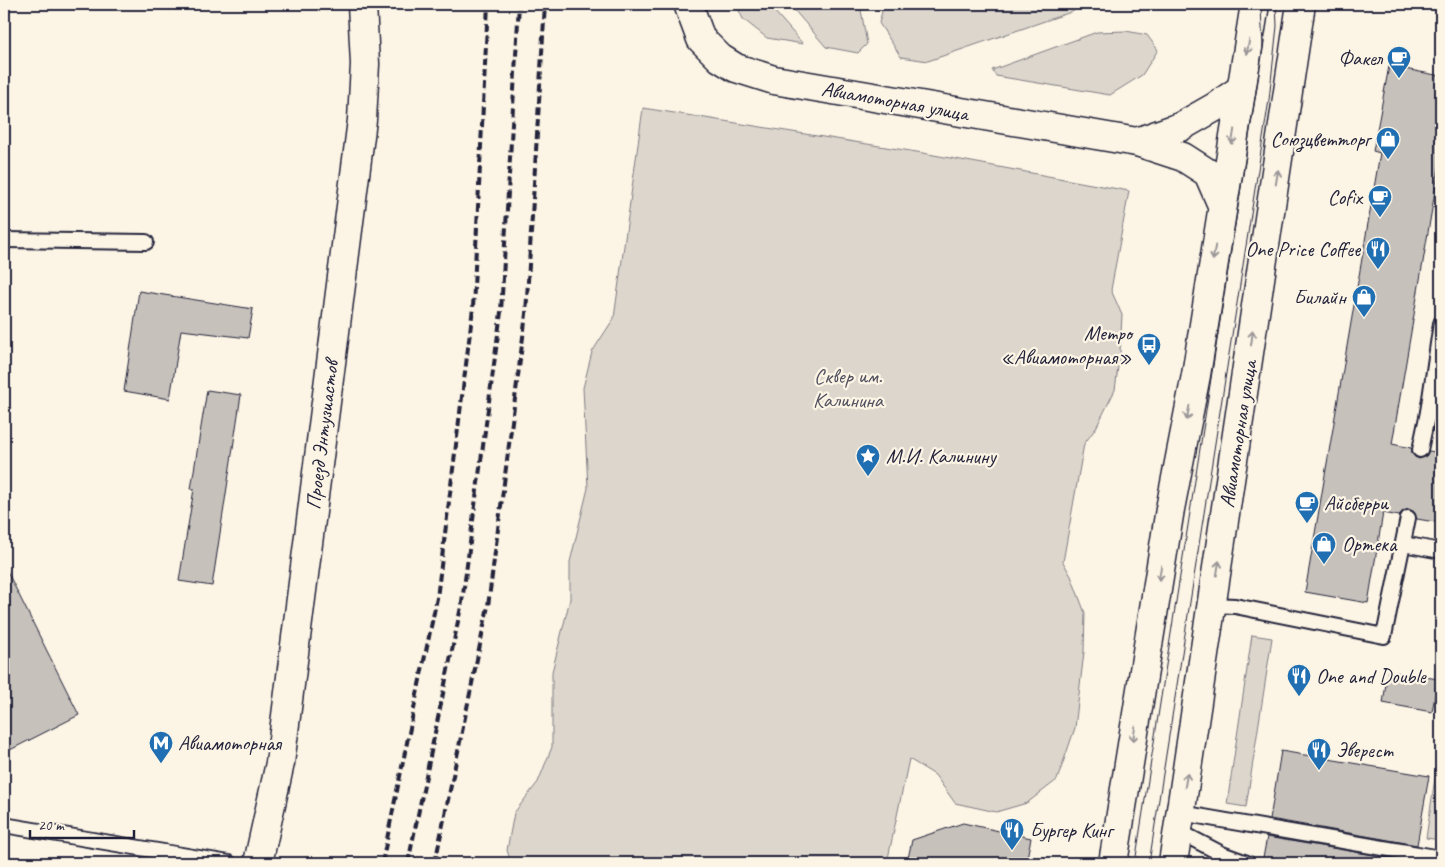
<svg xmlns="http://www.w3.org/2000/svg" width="1445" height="867" font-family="Caveat,sans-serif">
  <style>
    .green { fill: #dcd6cc; stroke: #7f7c84 }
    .building { fill: #c6c1bb; stroke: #22223b }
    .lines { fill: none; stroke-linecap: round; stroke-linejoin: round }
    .service-casing { stroke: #22223b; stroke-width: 18 }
    .minor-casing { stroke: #22223b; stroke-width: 31 }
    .secondary-casing { stroke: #22223b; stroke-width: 31 }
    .service { stroke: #fcf5e5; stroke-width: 14 }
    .minor { stroke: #fcf5e5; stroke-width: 28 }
    .secondary { stroke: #fcf5e5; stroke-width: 28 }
    .tram { stroke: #22223b; stroke-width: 1 }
    .rail { stroke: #22223b; stroke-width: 4; stroke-dasharray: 8 4; stroke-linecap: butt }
    .oneway { stroke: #9a9698 }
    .labels { text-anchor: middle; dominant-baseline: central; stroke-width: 4.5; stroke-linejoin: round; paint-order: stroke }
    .poi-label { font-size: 21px; fill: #22223b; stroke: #fcf5e5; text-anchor: start }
    .street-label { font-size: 21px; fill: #22223b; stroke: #fcf5e5 }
    .park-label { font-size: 21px; fill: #504f5f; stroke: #fcf5e5 }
  </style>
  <rect width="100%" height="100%" fill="#fcf5e5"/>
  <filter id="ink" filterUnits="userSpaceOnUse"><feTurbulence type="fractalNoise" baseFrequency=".02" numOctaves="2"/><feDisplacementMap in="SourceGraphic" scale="10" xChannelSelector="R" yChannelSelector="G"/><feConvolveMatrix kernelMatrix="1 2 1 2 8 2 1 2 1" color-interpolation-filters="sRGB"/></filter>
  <g filter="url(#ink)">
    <g class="green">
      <polygon points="736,4 768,4 803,44 767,38 743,19"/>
      <polygon points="789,4 860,4 867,44 858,53 826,47"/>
      <polygon points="884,4 1076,4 1074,11 928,61 901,57 879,23"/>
      <polygon points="1126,31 1147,35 1158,50 1142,75 1110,95 996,76 992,70 1097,32"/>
      <polygon points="643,108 923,153 1129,191 1111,290 1122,315 1120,352 1115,390 1096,428 1084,444 1063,562 1071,576 1085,613 1084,652 1075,728 1057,780 1027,803 996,812 955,803 935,775 909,759 887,863 511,863 507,850 514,813 538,782 552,747 552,672 570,599 570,562 588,488 583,388 592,352 614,318"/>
      <polygon points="1252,635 1272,638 1246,807 1227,804"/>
      <polygon points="1441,738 1441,840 1426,838"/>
    </g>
    <g class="building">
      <polygon points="1389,66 1441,76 1441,156 1392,444 1411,448 1414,456 1419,459 1426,456 1429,451 1441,453 1441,523 1417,519 1414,512 1409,509 1402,512 1399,516 1383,513 1368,603 1305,592 1380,153 1373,151"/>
      <polygon points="139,291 253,309 248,338 181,330 170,399 124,391"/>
      <polygon points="207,390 241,395 212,586 179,581 194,489 191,489"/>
      <polygon points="4,565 79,715 4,753"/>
      <polygon points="1388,671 1438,679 1432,712 1383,703"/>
      <polygon points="1281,751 1429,776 1417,845 1270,819"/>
      <polygon points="963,823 1031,838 1026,863 907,863 912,840"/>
      <polygon points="1267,837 1414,862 1414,863 1262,863"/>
    </g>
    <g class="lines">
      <defs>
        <g id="service">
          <polyline points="4,240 146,242"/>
          <polyline points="1441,323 1428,412 1441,414"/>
          <polyline points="1420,450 1428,412"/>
          <polyline points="1403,544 1441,551"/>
          <polyline points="1212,605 1235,606 1384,636 1408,518"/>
          <polyline points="1181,813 1441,858"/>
          <polyline points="4,825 229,863"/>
          <polyline points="1178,831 1222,854 1247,863"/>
        </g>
        <polyline id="minor" points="258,863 280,763 362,120 365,64 362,4"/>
        <g id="secondary">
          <polyline points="688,4 701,39 720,58 736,68 774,80 1137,142 1183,157 1208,173 1222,205"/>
          <polyline points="1137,142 1180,127 1215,107 1241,89"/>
          <polyline points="1113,863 1170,509 1196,375 1255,4"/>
          <polyline points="1173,863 1301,4"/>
        </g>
      </defs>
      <use href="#service" class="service-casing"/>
      <use href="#minor" class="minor-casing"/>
      <use href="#secondary" class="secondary-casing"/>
      <use href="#service" class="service"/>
      <use href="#minor" class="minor"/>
      <use href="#secondary" class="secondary"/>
      <g class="tram">
        <polyline points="1135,863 1263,47 1261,8 1259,4"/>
        <polyline points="1149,863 1269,100 1277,26 1276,4"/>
      </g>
      <g class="rail">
        <polyline points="382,863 437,598 473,308 488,4"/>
        <polyline points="408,863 462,602 501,312 519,4"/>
        <polyline points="435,863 488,606 526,314 545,4"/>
      </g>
    </g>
    <defs><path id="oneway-shaft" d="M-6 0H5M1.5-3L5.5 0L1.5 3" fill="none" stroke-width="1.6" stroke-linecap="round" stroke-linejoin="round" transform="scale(1.25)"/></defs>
    <g class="oneway">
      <use href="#oneway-shaft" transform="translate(1248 47) rotate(100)"/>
      <use href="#oneway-shaft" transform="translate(1233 137) rotate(99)"/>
      <use href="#oneway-shaft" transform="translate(1277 177) rotate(-81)"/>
      <use href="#oneway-shaft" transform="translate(1214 253) rotate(99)"/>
      <use href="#oneway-shaft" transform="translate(1252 338) rotate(-82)"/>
      <use href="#oneway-shaft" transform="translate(1188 413) rotate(101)"/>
      <use href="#oneway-shaft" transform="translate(1218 568) rotate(-81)"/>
      <use href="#oneway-shaft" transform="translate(1160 573) rotate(99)"/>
      <use href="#oneway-shaft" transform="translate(1134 734) rotate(99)"/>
      <use href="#oneway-shaft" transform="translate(1186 780) rotate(-81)"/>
    </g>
  </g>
  <defs>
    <symbol id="cafe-pin" viewBox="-11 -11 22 30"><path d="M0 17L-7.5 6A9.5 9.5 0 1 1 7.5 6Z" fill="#1f6fb2" stroke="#fcf5e5"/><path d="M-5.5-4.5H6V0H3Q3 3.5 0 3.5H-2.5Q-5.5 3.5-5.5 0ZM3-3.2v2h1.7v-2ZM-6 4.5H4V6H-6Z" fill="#fff"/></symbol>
    <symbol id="shop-pin" viewBox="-11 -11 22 30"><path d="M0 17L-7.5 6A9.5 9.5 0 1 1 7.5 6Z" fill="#1f6fb2" stroke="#fcf5e5"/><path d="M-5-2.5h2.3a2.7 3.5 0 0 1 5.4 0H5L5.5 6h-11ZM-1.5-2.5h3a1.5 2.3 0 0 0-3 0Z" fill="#fff"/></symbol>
    <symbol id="restaurant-pin" viewBox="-11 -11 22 30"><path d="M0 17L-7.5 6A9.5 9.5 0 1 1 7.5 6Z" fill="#1f6fb2" stroke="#fcf5e5"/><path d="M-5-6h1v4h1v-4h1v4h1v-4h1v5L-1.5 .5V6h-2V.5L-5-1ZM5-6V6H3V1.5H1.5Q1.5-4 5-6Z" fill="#fff"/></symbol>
    <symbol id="bus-pin" viewBox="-11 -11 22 30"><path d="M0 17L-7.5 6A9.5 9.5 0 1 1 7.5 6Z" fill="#1f6fb2" stroke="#fcf5e5"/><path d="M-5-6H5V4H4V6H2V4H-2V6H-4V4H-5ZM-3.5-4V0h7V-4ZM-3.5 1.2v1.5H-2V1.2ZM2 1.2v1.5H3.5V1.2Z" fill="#fff"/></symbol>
    <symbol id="sight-pin" viewBox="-11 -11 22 30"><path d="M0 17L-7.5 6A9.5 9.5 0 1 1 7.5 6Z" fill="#1f6fb2" stroke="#fcf5e5"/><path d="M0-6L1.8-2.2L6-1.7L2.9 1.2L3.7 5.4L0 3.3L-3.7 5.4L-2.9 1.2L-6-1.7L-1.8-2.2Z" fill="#fff"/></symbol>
    <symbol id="metro-pin" viewBox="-11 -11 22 30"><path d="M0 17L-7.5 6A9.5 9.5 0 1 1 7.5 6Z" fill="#1f6fb2" stroke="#fcf5e5"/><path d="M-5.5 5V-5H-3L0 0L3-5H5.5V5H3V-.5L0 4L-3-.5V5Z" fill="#fff"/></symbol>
  </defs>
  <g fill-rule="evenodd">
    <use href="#cafe-pin" x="1385" y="44" width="28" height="38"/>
    <use href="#shop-pin" x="1374" y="125" width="28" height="38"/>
    <use href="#cafe-pin" x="1366" y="183" width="28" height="38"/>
    <use href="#restaurant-pin" x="1364" y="235" width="28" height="38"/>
    <use href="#shop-pin" x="1350" y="283" width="28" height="38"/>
    <use href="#bus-pin" x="1135" y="331" width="28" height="38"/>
    <use href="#sight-pin" x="854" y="442" width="28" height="38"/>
    <use href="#cafe-pin" x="1293" y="489" width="28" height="38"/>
    <use href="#shop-pin" x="1310" y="530" width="28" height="38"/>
    <use href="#restaurant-pin" x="1285" y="662" width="28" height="38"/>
    <use href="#metro-pin" x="147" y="729" width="28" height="38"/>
    <use href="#restaurant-pin" x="1305" y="736" width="28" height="38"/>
    <use href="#restaurant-pin" x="998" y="816" width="28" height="38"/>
  </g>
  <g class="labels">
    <g class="poi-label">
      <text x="1382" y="58" text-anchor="end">Факел</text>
      <text x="1370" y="139" text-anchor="end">Союзцветторг</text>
      <text x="1362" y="197" text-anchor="end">Cofix</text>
      <text x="1360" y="249" text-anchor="end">One Price Coffee</text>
      <text x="1346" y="297" text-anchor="end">Билайн</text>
      <text x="1132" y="333" text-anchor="end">Метро<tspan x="1132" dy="24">«Авиамоторная»</tspan></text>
      <text x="886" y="456">М.И. Калинину</text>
      <text x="1324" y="503">Айсберри</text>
      <text x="1342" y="544">Ортека</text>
      <text x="1316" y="676">One and Double</text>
      <text x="178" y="743">Авиамоторная</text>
      <text x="1336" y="750">Эверест</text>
      <text x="1030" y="830">Бургер Кинг</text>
    </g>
    <g class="street-label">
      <text transform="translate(895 101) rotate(10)">Авиамоторная улица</text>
      <text transform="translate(1238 434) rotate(-81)">Авиамоторная улица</text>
      <text transform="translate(322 435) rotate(-83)">Проезд Энтузиастов</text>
    </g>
    <g class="park-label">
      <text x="848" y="376">Сквер им.<tspan x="848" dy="24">Калинина</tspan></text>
    </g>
  </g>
  <rect width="1445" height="867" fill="none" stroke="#fcf5e5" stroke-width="20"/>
  <rect x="10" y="10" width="1425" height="847" fill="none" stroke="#22223b" stroke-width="2" filter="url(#ink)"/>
  <path d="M30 830v8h104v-8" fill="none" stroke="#22223b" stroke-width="2.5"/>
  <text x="38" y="830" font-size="15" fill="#22223b" stroke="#fcf5e5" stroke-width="4" paint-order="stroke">20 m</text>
</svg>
